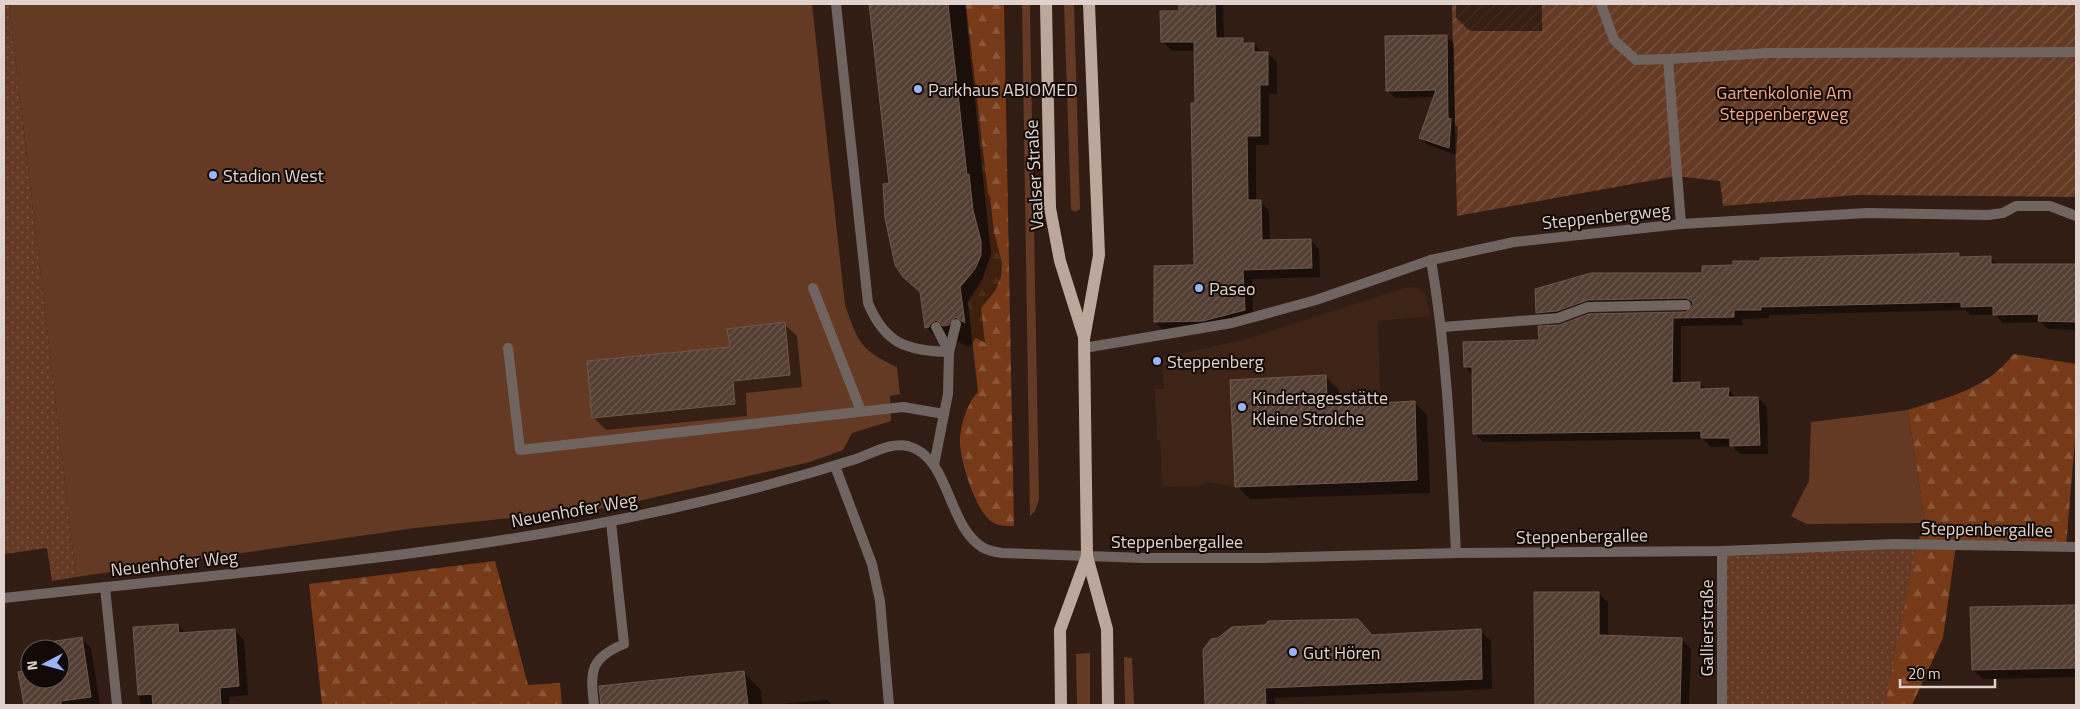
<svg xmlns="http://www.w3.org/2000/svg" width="2080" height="709" font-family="'Titillium Web',sans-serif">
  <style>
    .built { fill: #3d2417 }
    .grass { fill: #653a24 }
    .forest { fill: url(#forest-firs) }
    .park { fill: url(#park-dots) }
    .garden { fill: url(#garden-furrows) }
    .shadow { fill: #0007 }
    .building { fill: url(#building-hatch); stroke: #6f584d }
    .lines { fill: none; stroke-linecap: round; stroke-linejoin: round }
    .lane { stroke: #6f645f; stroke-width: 10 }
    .street { stroke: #6f645f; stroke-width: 10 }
    .primary { stroke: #bda69c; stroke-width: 12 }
    .poi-dot { fill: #9ab5fd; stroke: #120a06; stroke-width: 2 }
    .labels { text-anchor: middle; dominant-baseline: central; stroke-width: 4; stroke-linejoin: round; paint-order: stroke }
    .poi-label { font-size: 18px; fill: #e0d2cc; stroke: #120a06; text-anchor: start }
    .park-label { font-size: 18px; fill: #f5aa86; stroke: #120a06 }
    .street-label { font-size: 18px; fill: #e0d2cc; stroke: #120a06 }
  </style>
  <defs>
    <pattern id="forest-firs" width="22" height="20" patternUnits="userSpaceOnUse" patternTransform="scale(1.25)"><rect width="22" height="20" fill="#773a19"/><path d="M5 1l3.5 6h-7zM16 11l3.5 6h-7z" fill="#8a5639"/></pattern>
    <pattern id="park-dots" width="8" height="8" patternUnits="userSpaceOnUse" patternTransform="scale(1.25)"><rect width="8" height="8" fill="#653a24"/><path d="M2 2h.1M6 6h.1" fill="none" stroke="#7b5643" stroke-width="1.8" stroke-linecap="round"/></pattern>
    <pattern id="garden-furrows" width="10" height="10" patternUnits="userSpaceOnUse" patternTransform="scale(1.25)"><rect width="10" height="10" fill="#653a24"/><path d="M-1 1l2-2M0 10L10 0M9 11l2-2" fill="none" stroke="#7b5643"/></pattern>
    <pattern id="building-hatch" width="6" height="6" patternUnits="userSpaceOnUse" patternTransform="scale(1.25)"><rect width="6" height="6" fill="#543e33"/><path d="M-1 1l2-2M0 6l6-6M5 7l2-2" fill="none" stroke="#6c594f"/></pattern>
  </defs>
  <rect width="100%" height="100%" fill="#311d13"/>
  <polygon class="built" points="1408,287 1419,288 1427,297 1430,316 1378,321 1383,482 1235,487 1207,482 1199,486 1162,487 1160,440 1157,440 1155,389 1164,389 1162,358 1246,339"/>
  <g class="grass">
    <path d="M9,4h803l33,301c13,37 15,45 52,62l3,27 -10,2 1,25 -39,12 -9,17 -33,12 -203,46 -192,20 -339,49z"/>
    <polygon points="1022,4 1030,4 1030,12 1039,499 1035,511 1030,516"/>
    <polygon points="1064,4 1074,4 1080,209 1075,212 1071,210"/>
    <polygon points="1908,410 1925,523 1806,524 1791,516 1809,481 1811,422"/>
    <polygon points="1090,653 1090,705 1077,705 1076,654"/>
    <polygon points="1124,657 1132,658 1134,705 1125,705"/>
  </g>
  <g class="forest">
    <path d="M965,4h39l10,522c-8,0 -17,0 -23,-5 -15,-10 -31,-60 -31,-79 0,-16 7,-39 18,-50l-10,-90 15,-24 8,-24z"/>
    <path d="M2014,354l62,10v63l-10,120 -110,-2 -13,93 -31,67h-41l46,-161 8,-21 -17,-113c42,-14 76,-19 106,-56z"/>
    <polygon points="495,561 528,685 560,683 562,705 322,705 309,584"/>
  </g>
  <g class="park">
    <polygon points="4,4 9,4 76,577 52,581 47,548 4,554"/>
    <polygon points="1917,544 1885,705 1722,705 1722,551"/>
  </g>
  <polygon class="garden" points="1452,4 2076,4 2076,197 1856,195 1723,206 1720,181 1676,176 1457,216"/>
  <g class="shadow">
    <polygon points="870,4 966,4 988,194 990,197 994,232 1002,263 1001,277 995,291 981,308 985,343 976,338 970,346 966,346 958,341 948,349 926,327 922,295 896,265 892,251 884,185 891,184"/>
    <polygon points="1180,4 1223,4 1224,39 1242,39 1247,44 1254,44 1263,53 1267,53 1277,62 1277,94 1269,94 1269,145 1256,145 1256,201 1260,201 1269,211 1270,241 1310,240 1319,249 1320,277 1252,279 1253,319 1164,331 1155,322 1195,267 1195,51 1172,51 1163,42 1180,12"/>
    <polygon points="1456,4 1542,4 1542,31 1470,31 1456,18"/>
    <polygon points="1446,36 1454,44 1455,125 1458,127 1456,155 1428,145 1421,138 1435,97 1395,98 1387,90"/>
    <polygon points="1958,254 1963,258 1991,258 1999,266 2076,265 2076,330 2048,329 2041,322 2003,323 1995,315 1971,315 1965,310 1769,315 1769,318 1742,319 1743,325 1681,326 1681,384 1700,383 1707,390 1728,390 1737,398 1758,398 1767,407 1768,454 1740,454 1732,446 1711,447 1703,439 1483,442 1474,433 1473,375 1465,367 1687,313 1694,306 1597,308 1546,321 1538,312 1536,290"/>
    <polygon points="784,324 797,336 802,387 746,393 747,416 606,430 593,417"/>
    <polygon points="1326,377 1339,390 1339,400 1380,404 1414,402 1427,415 1430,493 1250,499 1237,486"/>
    <polygon points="1536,593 1598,593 1608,602 1608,636 1681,639 1691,649 1689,705 1537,705"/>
    <polygon points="2076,606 2076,677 1983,679 1973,670 1972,609"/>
    <polygon points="178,625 186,634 235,630 244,640 248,695 229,697 229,705 140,705 134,628"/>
    <polygon points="1480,631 1491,641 1492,689 1275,698 1275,705 1206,705 1205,650"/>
    <polygon points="81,638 91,648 100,705 25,705 20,673 30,671 30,679 60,679 60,649 52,649"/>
    <polygon points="744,673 761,690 762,705 608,705 606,687"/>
    <polygon points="827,700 832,705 769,705"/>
  </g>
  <g class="building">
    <polygon points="869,4 948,4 967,175 969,174 973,210 981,241 981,255 975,269 960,287 965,323 955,317 949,325 943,326 936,320 931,323 929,327 925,328 920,292 903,277 895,265 885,218 883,184 889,183"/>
    <polygon points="1179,4 1215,4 1216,38 1243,38 1243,43 1254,43 1254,52 1268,52 1268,85 1260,85 1260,136 1247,136 1248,200 1261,200 1262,240 1311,239 1312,268 1243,270 1245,310 1203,321 1154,322 1154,266 1194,265 1191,103 1195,103 1194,42 1161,42 1160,11 1179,11"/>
    <polygon points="1447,35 1448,118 1451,119 1449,148 1419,138 1436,90 1386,91 1385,36"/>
    <polygon points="1959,253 1959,257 1991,256 1991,264 2076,264 2076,322 2038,321 2039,314 1993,315 1993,306 1961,307 1961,302 1761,307 1761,310 1734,310 1734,317 1673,318 1672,383 1700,382 1700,389 1729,388 1728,397 1758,397 1760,445 1730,446 1730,438 1701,438 1701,431 1473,434 1472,367 1464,367 1463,342 1539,340 1538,326 1560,325 1589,314 1686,312 1693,305 1692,301 1686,298 1588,300 1557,311 1536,313 1535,289 1591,273 1702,273 1702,266 1733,265 1733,261 1760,261 1760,258"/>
    <polygon points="785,322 790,375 733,381 735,404 592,418 587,361 730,347 727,329"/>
    <polygon points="1326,375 1327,397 1380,403 1415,401 1417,480 1235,487 1230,380"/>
    <polygon points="1534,592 1599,592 1599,635 1682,638 1680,705 1535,705"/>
    <polygon points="2076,605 2076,668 1972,670 1970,607"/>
    <polygon points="1358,619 1372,635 1481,629 1482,679 1265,688 1266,704 1205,705 1203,650 1211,639 1218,638 1232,627 1265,625 1268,621"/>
    <polygon points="178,624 179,633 235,629 239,686 220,688 221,705 153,705 152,694 138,695 133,627"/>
    <polygon points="82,637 91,697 61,701 61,705 24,705 18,672 30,670 30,679 60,679 60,649 50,649 49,642"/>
    <polygon points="744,671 748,705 601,705 599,686"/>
  </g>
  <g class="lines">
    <g class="lane">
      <path d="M836,4l32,299c17,41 39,48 81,49"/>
      <polyline points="1601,4 1614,40 1636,60 1668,59 1681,224"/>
      <polyline points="1668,59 1769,53 2076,52"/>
      <polyline points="813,288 861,411"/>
      <polyline points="936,327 949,352"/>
      <polyline points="1443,327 1558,318 1588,307 1686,305"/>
      <polyline points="508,348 520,450 903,407 944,414"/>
      <polyline points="1084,348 1232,323 1316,300 1431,260"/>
      <polyline points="934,465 948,394 949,352 956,324"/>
      <polyline points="835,466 872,564 880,601 889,705"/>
      <polyline points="105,587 117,705"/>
      <path d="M594,705c-4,-34 -4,-47 30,-61l-13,-122"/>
    </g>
    <g class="street">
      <polyline points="1722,551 1722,705"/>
      <path d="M1456,553c-5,-99 -8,-194 -25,-293l83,-18 167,-18 186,-11 121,2 15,-2 13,-7h34l26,10"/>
      <path d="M4,598c220,-25 443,-40 660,-88 65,-14 129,-31 192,-51 17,-6 34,-17 52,-13 42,11 39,79 74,101 6,4 13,5 20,6l142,5h121l191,-5 266,-2 172,-7 182,3"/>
    </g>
    <g class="primary">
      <polyline points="1046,4 1050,208 1060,261 1084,337"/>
      <polyline points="1089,4 1099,255 1084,339 1087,556 1107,629 1108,705"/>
      <polyline points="1061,705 1060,630 1087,556"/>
    </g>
  </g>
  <g class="poi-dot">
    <circle cx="918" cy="89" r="5"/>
    <circle cx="213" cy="175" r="5"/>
    <circle cx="1199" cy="288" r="5"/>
    <circle cx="1157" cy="361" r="5"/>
    <circle cx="1242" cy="407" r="5"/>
    <circle cx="1293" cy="652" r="5"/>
  </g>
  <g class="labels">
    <g class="poi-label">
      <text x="928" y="89">Parkhaus ABIOMED</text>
      <text x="223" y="175">Stadion West</text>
      <text x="1209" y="288">Paseo</text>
      <text x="1167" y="361">Steppenberg</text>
      <text x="1252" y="397">Kindertagesstätte<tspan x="1252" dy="21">Kleine Strolche</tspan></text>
      <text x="1303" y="652">Gut Hören</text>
    </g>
    <g class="park-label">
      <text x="1784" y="92">Gartenkolonie Am<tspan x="1784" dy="21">Steppenbergweg</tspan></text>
    </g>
    <g class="street-label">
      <text transform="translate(1034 175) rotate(-93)">Vaalser Straße</text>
      <text transform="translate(1606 216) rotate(-6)">Steppenbergweg</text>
      <text transform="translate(574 510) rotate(-10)">Neuenhofer Weg</text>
      <text transform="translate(1987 529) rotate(1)">Steppenbergallee</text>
      <text transform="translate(1582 536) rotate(-1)">Steppenbergallee</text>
      <text x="1177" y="541">Steppenbergallee</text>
      <text transform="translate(174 563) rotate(-6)">Neuenhofer Weg</text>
      <text transform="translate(1706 628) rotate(-90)">Gallierstraße</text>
    </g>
  </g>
  <rect width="2080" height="709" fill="none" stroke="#e0d2cc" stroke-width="10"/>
  <g transform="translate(45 664) rotate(264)"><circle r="24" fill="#120a06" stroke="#645a55"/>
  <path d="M0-4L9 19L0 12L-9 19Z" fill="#9ab5fd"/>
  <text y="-8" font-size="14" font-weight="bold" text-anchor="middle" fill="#e0d2cc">N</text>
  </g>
  <path d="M1900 679v8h95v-8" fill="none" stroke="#e0d2cc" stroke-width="2.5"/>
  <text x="1908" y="679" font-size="15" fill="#e0d2cc" stroke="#120a06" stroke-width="4" paint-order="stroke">20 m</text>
</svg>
